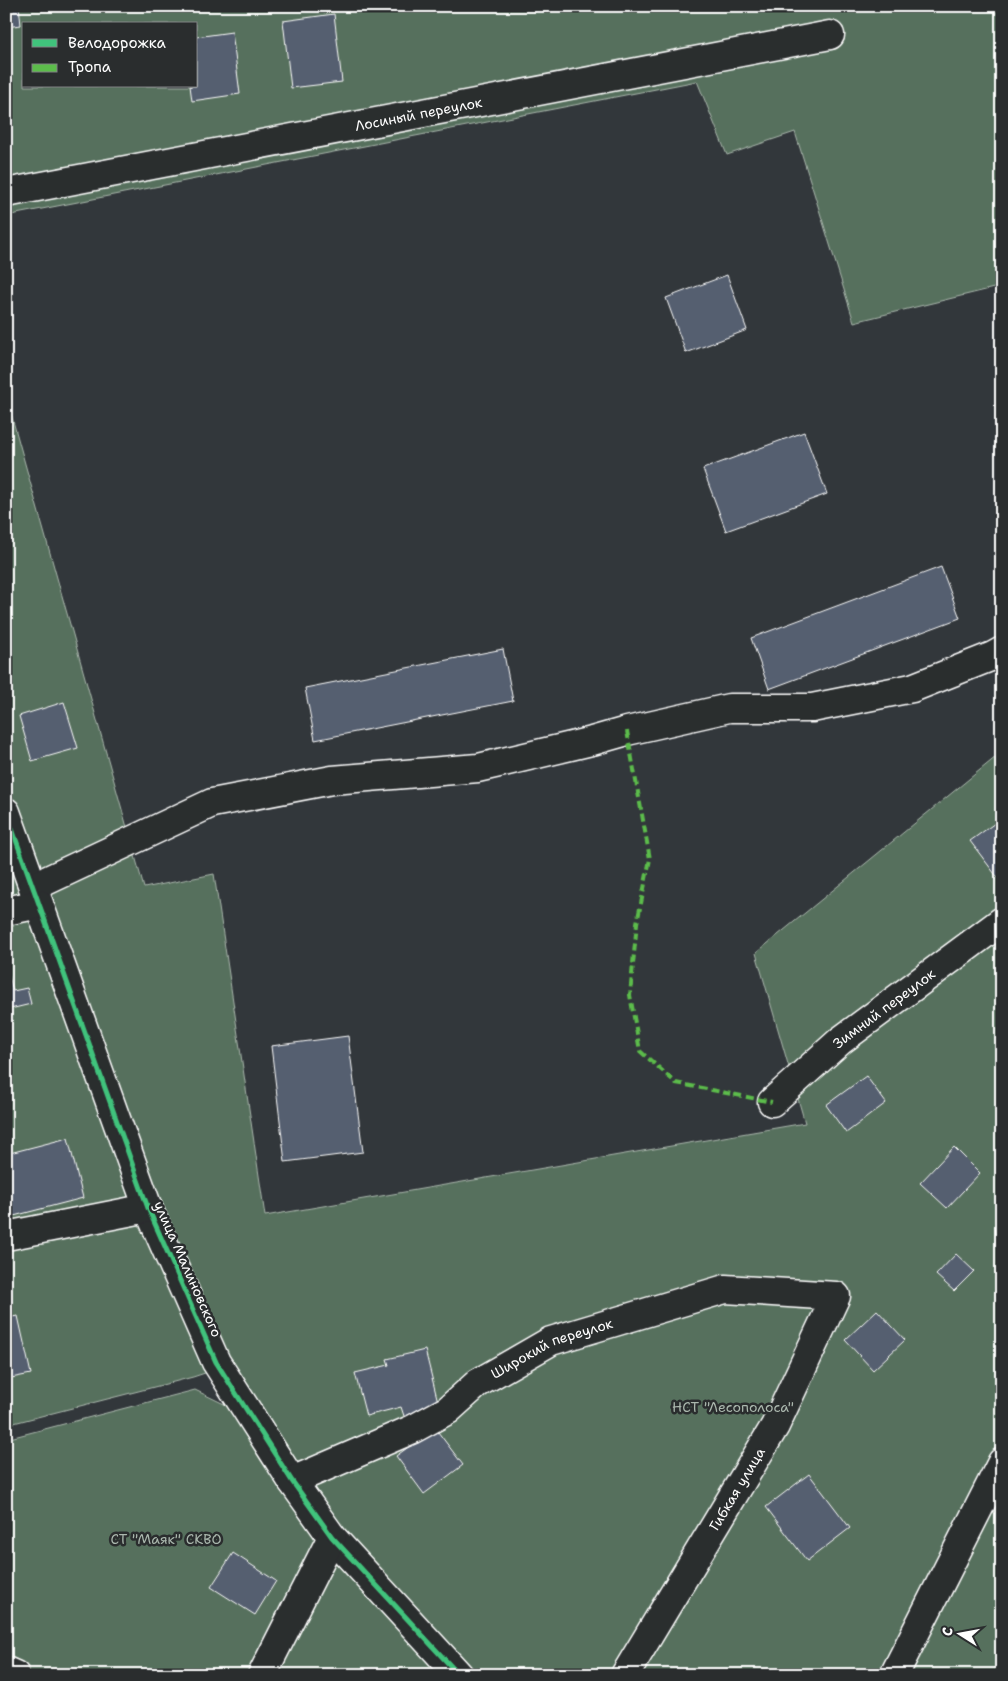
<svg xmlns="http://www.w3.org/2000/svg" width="1008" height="1681" font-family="'Shantell Sans',sans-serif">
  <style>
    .green { fill: #57705d; stroke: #abb8ae; fill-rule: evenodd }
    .building { fill: #545e6f; stroke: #fff }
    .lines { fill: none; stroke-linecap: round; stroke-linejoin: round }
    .minor-casing { stroke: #fff; stroke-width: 31 }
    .minor { stroke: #2a2d2e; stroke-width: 28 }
    .quiet { stroke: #5cbc4b; stroke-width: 4; stroke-dasharray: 8 4; stroke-linecap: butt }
    .cycleway-casing { stroke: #2a2d2e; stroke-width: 8 }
    .cycleway { stroke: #40c37c; stroke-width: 5 }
    .labels { text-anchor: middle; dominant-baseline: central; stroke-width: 5; stroke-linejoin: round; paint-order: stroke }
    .street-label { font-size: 14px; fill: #fff; stroke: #2a2d2e }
    .park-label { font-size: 14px; fill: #abb8ae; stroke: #2a2d2e }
  </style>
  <rect width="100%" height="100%" fill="#32373b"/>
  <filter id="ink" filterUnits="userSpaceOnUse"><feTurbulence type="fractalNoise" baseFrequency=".02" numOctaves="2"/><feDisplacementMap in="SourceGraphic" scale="10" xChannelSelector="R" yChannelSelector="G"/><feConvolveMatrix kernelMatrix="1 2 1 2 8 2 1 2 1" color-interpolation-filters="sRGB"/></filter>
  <g filter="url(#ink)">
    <g class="green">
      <path d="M6,6h996v280l-148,36 -59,-190 -68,23 -30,-74 -691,135zM24,24h172v62h-172z"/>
      <polygon points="6,396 144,888 214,874 265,1216 805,1123 756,953 1002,752 1002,1675 460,1675 333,1536 223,1367 193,1377 6,1425"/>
      <polygon points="195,1390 247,1415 448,1675 6,1675 6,1439"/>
    </g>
    <g class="building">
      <polygon points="6,6 19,6 21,25 6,27"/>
      <polygon points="334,14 342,82 291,88 283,21"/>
      <polygon points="232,32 240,94 192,101 190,86 196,86 196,37"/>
      <polygon points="727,275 747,330 686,353 666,298"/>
      <polygon points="804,432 827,494 726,531 703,469"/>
      <polygon points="941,567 960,618 769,689 751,638"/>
      <polygon points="503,649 513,701 315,740 305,688"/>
      <polygon points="64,702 78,748 32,761 19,716"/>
      <polygon points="1002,818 1002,882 1001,882 970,841"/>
      <polygon points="6,965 13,991 27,988 31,1004 6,1010"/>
      <polygon points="348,1036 363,1152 285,1162 271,1046"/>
      <polygon points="866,1076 886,1103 846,1133 826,1105"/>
      <polygon points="68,1138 83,1198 6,1218 6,1154"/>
      <polygon points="954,1147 980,1173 947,1208 920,1183"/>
      <polygon points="956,1254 974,1271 954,1291 936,1275"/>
      <polygon points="877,1310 905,1340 873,1370 845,1340"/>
      <polygon points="18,1316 31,1374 6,1379 6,1318"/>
      <polygon points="425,1350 440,1410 405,1419 401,1407 366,1416 355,1373 389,1365 387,1359"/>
      <polygon points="435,1428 463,1465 424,1494 396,1456"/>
      <polygon points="809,1474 850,1528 807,1561 766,1507"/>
      <polygon points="233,1553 276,1581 255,1615 211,1587"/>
    </g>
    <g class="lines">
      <defs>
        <g id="minor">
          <path id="s1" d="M6,193l824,-158"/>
          <polyline points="6,812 148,1208 216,1362 292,1481 332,1537 459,1675"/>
          <polyline points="33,887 212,803 332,780 478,768 592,741 627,731 729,708 812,708 912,688 993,656 1002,651"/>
          <polyline points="6,911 39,904"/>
          <path id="s2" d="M772,1102l68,-61 162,-120"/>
          <polyline points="6,1236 148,1208"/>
          <path id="s3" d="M292,1481l121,-52 35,-19 30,-27 73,-42 174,-52 111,7 -61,130 -150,249"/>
          <polyline points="6,1671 15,1675"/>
          <polyline points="262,1675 332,1537"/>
          <polyline points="894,1675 1002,1462"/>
        </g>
      </defs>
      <use href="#minor" class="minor-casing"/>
      <use href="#minor" class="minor"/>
      <polyline class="quiet" points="627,731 650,859 637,923 630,995 640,1051 676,1083 772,1102"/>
      <defs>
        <polyline id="cycleway" points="6,812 148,1208 216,1362 292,1481 332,1537 459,1675"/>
      </defs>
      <use href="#cycleway" class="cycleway-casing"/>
      <use href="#cycleway" class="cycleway"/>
    </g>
  </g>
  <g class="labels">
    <g class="street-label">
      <text stroke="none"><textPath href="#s1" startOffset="420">Лосиный переулок</textPath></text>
      <text stroke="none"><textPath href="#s2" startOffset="146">Зимний переулок</textPath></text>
      <text transform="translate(188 1269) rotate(66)">улица Малиновского</text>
      <text stroke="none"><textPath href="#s3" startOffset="294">Широкий переулок</textPath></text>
      <text transform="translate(737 1489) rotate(-59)">Гибкая улица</text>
    </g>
    <g class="park-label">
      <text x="733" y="1407">НСТ "Лесополоса"</text>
      <text x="166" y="1539">СТ "Маяк" СКВО</text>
    </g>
  </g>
  <rect width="1008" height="1681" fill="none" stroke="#2a2d2e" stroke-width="25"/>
  <rect x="12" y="12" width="983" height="1656" fill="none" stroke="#fff" stroke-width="2" filter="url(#ink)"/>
  <rect x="22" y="22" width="175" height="65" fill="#2a2d2e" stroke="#7f8182"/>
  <rect x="32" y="39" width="25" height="8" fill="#40c37c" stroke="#7f8182"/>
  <text x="68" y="48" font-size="15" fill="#ffffff">Велодорожка</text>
  <rect x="32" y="64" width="25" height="8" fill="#5cbc4b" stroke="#7f8182"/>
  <text x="68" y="72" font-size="15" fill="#ffffff">Тропа</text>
  <g transform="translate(960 1634) rotate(281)" stroke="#2a2d2e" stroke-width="4" paint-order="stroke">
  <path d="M0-4L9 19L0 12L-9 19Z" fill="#ffffff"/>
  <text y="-8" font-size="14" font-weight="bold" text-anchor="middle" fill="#ffffff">С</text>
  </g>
</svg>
